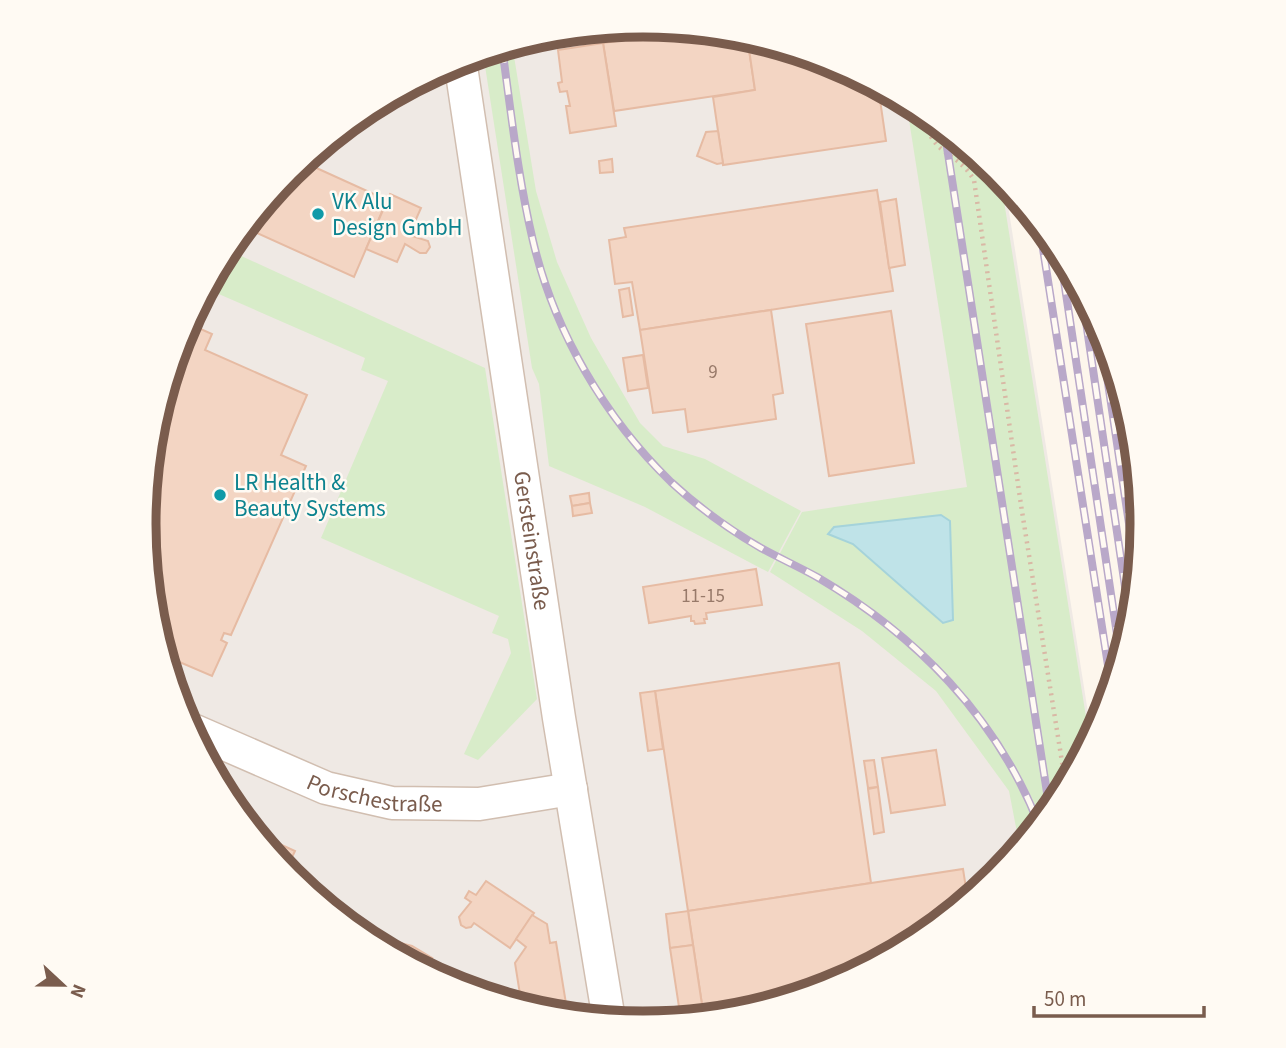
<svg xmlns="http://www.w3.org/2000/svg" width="1286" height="1048" font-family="'Source Sans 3',sans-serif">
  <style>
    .industrial { fill: #efe9e4 }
    .green { fill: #d8ecc9; fill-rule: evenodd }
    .water { fill: #bfe3e8; stroke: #a5d3da; stroke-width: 2 }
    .building { fill: #f3d5c3; stroke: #e6bba3; stroke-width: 2 }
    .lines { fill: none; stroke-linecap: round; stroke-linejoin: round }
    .minor-casing { stroke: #d1beb0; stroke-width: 35 }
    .path { stroke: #d9b8a5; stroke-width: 4.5; stroke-dasharray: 2 5; stroke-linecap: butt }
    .minor { stroke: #fff; stroke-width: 32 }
    .rail-casing { stroke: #b9a8c9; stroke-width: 8 }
    .rail { stroke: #fffaf3; stroke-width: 5; stroke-dasharray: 16; stroke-linecap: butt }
    .culture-dot { fill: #0f9aa8; stroke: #fffaf3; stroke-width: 2.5 }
    .labels { text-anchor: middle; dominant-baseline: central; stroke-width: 5; stroke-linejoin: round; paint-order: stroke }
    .number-label { font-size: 19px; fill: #987a6a }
    .culture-label { font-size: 23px; fill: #0d838f; stroke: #fffaf3; text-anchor: start }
    .street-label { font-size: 23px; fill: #7a5c4d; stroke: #fffaf3 }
    .rim { fill: none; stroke: #7a5c4d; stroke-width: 9 }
  </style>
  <rect width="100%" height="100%" fill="#fdf6ec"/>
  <polygon class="industrial" points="643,25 741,34 835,63 921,109 996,171 1004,180 1092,738 1058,802 996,877 920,940 740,1014 643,1023 545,1014 451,985 365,939 290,877 227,801 181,715 153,621 144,524 153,426 182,332 228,246 290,171 366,108 452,62 546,34"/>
  <g class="green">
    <polygon points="512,44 536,191 557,262 591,338 640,423 663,446 705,459 801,511 768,572 645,507 549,466 539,384 532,368 483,53"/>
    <path d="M906,101l15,8 79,67 90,566 -32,60 -38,46 -11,-57 -73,-100 -74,-60 -92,-59 32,-60 165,-25zM941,515l9,6 3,99 -11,3 -89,-79 -25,-11 6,-6z"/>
    <polygon points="226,249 485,368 537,699 478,760 464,754 511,653 508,639 492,633 499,616 321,538 388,381 361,370 365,358 205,288"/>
  </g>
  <polygon class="water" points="941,515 950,521 953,620 943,623 853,544 828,534 834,527"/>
  <g class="building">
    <polygon points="694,30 747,36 755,90 614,111 603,43"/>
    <polygon points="747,36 835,63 878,86 886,141 723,165 713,97 755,90"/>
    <polygon points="603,43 616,126 570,133 566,106 570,106 567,91 560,92 558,83 562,82 558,50"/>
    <polygon points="718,131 723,163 717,164 697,156 706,132"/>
    <polygon points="612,159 613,172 600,173 599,161"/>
    <polygon points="301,161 387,200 354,277 244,227 290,171"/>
    <polygon points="877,190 893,291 640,330 632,282 615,284 609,240 626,237 624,228"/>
    <polygon points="390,194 421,208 409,235 428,241 430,247 426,253 420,253 405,244 397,262 366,249"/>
    <polygon points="896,199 905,265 889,268 880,202"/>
    <polygon points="629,288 633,315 623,317 619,290"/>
    <polygon points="771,310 783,393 773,395 776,419 688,432 685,409 653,413 640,330"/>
    <polygon points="891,311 914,463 829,476 806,324"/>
    <polygon points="187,323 212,334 205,350 307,395 281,455 306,466 231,635 224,633 221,640 227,643 212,676 163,655 153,621 144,524 153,426 182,332"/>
    <polygon points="643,355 648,388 628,391 623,358"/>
    <polygon points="589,493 590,503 572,506 570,496"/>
    <polygon points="590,503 592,513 573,516 572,506"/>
    <polygon points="756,569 762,605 706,613 707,619 704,619 705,623 695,624 694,621 691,621 691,616 649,623 643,587"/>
    <polygon points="839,663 871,883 688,911 655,691"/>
    <polygon points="655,691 663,749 648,751 640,693"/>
    <polygon points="936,750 945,805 891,813 882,758"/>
    <polygon points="874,760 878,787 868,788 864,761"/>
    <polygon points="878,787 884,832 874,834 868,789"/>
    <polygon points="253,832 295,851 285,872"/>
    <polygon points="963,869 968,901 920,940 834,986 740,1014 704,1018 688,911"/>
    <polygon points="486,881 534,913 510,948 474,923 471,927 466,928 461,925 459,917 471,902 465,898 469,891 476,895"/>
    <polygon points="688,911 693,945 670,948 666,914"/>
    <polygon points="532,915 547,924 550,943 556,942 568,1016 545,1014 522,1007 515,963 526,947 516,939"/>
    <polygon points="357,932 412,946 432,958 430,960 450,970 449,973 469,981 465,990 451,985 365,939"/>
    <polygon points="693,945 704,1018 681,1020 670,948"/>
  </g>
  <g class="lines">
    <defs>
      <g id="minor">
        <path id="s1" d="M460,60l99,658 50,302"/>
        <path id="s2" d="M188,728l138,60 66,15 87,1 92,-15"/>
      </g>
    </defs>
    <use href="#minor" class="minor-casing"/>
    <path class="path" d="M922,110c9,49 33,38 52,70l47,325 45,282"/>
    <use href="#minor" class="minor"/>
    <defs>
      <g id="rail">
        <path d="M502,47c9,65 16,131 31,194 21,90 72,177 138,241 26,24 59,48 90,66 18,10 38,19 56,29 99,58 180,140 222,248"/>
        <polyline points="944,128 1050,812"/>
        <polyline points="1039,223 1112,691"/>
        <polyline points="1059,247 1121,661"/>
        <polyline points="1081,288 1131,627"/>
        <polyline points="1099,323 1137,577"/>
      </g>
    </defs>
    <use href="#rail" class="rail-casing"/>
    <use href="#rail" class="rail"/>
  </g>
  <g class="culture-dot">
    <circle cx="318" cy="214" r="7"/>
    <circle cx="220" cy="495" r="7"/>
  </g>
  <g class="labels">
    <g class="number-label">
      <text x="713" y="372">9</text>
      <text x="703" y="596">11-15</text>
    </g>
    <g class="culture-label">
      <text x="332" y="201">VK Alu<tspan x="332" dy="26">Design GmbH</tspan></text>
      <text x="234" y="482">LR Health &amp;<tspan x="234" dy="26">Beauty Systems</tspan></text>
    </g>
    <g class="street-label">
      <text stroke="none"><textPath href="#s1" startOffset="486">Gersteinstraße</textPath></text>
      <text stroke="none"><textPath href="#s2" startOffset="200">Porschestraße</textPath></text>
    </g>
  </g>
  <path d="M0 0H1286V1048H0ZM156 524a487 487 0 1 1 974 0a487 487 0 1 1-974 0Z" fill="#fffaf3" fill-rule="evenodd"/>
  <path class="rim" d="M156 524a487 487 0 1 1 974 0a487 487 0 1 1-974 0Z"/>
  <g transform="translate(63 985) rotate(112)" stroke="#fffaf3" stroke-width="5" paint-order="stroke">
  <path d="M0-5L12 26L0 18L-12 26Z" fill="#7a5c4d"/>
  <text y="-10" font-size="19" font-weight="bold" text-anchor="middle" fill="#7a5c4d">N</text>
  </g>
  <path d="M1034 1006v10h170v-10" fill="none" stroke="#7a5c4d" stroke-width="3.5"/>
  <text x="1044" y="1006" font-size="21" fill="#7a5c4d" stroke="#fffaf3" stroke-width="5" paint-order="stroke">50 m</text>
</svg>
